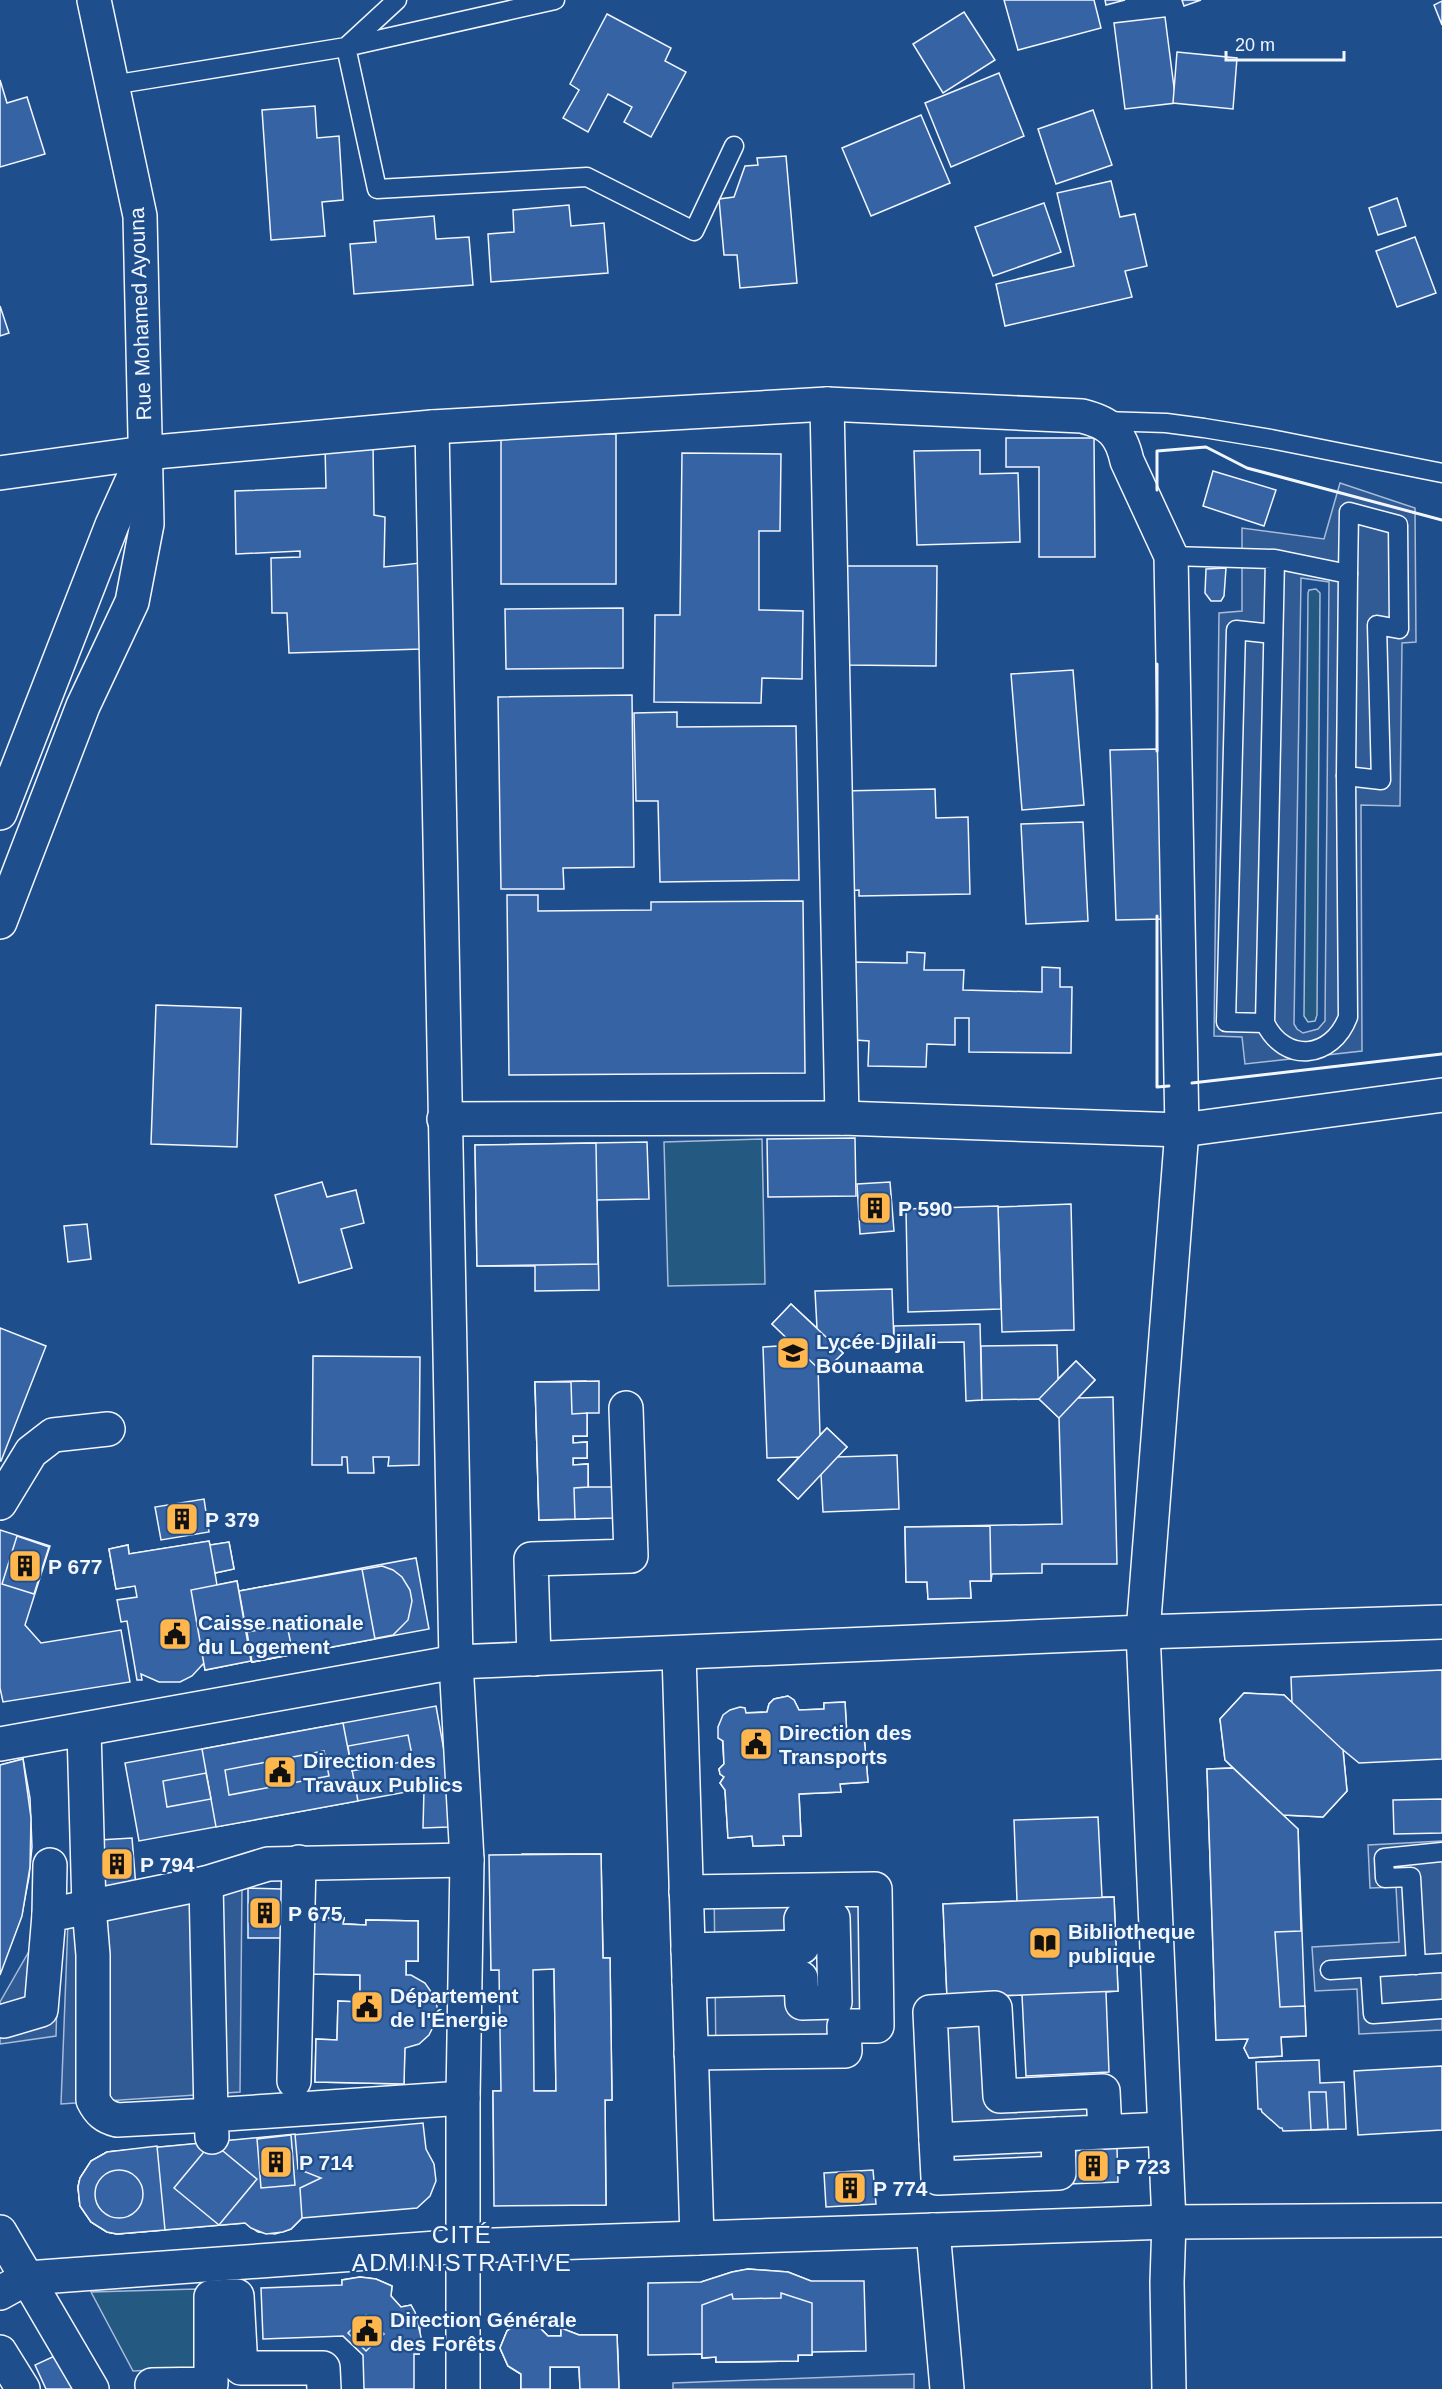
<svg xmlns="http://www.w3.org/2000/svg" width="1442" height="2389" font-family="Helvetica,sans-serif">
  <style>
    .green { fill: #245a82; stroke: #a8bbd7; stroke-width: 1.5 }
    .parking { fill: #305b95; stroke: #a8bbd7; stroke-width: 1.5; fill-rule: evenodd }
    .building { fill: #3563a3; stroke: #f2f6ff; stroke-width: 1.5; fill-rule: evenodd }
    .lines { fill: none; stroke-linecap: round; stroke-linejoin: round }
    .lane-casing { stroke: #f2f6ff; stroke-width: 21 }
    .street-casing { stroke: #f2f6ff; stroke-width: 36 }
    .secondary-casing { stroke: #f2f6ff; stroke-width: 36 }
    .lane { stroke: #1f4e8c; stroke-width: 18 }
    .street { stroke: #1f4e8c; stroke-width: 33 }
    .secondary { stroke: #1f4e8c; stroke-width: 33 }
    .wall { stroke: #f2f6ff; stroke-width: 3 }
    .labels { text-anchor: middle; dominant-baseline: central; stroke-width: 4.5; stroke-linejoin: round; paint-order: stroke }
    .street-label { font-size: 21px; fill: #f2f6ff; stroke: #1f4e8c }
    .poi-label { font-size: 21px; font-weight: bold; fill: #f2f6ff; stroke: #1f4e8c; text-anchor: start }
    .quarter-label { font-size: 24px; letter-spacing: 1.5px; fill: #f2f6ff; stroke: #1f4e8c }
  </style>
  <rect width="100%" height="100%" fill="#1f4e8c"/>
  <g class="green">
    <polygon points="1316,589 1320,593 1317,1015 1315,1021 1308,1022 1304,1016 1308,593 1309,590"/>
    <polygon points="762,1139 765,1284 668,1286 664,1142"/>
    <polygon points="196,2289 199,2368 133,2371 91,2292"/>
  </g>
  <g class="parking">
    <path d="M1340,483l75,25 1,134 -14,1 -2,163 -39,-1 1,246 -117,13 -3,-27 -28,-1 5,-423 23,-2v-83l82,11zM1301,578l28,4 -4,439 -7,8 -15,4 -6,-4 -3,-5z"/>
    <polygon points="1442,1841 1442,2030 1359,2034 1357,1989 1315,1991 1312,1947 1399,1942 1396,1887 1370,1888 1368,1845"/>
    <polygon points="61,1853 56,2036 0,2044 0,2002 32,1946 39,1857"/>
    <path d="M883,1880l2,153 -169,30 -2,-181zM824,1928l2,66h-15l-71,-36z"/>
    <polygon points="242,1884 240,2092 61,2104 68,1922"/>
    <polygon points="1005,2000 1009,2085 1113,2081 1067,2149 1069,2182 929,2188 920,2003"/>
    <polygon points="914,2374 914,2389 673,2389 673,2383"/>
  </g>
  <g class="building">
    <polygon points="1004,0 1094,0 1101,28 1018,50"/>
    <polygon points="1105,0 1125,0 1106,5"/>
    <polygon points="1182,0 1201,0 1184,6"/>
    <polygon points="1442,1 1442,25 1434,5"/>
    <polygon points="964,12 995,60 943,93 913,44"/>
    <polygon points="607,14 671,48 665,61 686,72 651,137 624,122 632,107 608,94 588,132 563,118 579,90 570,84"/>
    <polygon points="1165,17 1176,103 1125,109 1114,23"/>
    <polygon points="1177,52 1237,58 1233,109 1173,103"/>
    <polygon points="999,73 1024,136 951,167 925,103"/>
    <polygon points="0,80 7,103 27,97 45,154 0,167"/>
    <polygon points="315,106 317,138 339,136 343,200 322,202 325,236 271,240 262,110"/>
    <polygon points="1093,110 1112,165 1056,184 1038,129"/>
    <polygon points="921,115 950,183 871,216 842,148"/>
    <polygon points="786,156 797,283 740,288 737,255 724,255 719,199 734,197 745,166 758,165 757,158"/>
    <polygon points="1111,181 1120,217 1135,214 1147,266 1125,271 1132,297 1005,326 996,284 1074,266 1057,193"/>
    <polygon points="1397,198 1406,226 1378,235 1369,208"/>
    <polygon points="1044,203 1061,252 993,276 975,227"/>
    <polygon points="569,205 571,226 604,223 608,273 491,282 488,234 514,232 513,210"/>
    <polygon points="434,216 436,239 469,237 473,285 354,294 350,244 376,242 374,221"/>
    <polygon points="1415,237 1436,293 1397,307 1376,251"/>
    <polygon points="0,306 9,333 0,336"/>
    <rect x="501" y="434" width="115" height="150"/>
    <polygon points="1006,438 1094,438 1095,557 1039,557 1039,467 1006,467"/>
    <polygon points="373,445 374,515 385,517 384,567 420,563 422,649 289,653 287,613 272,613 271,558 300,557 300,551 236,554 235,491 326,488 325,446"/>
    <polygon points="980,450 980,474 1018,473 1020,542 917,545 914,451"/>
    <polygon points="682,453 781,454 780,531 759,531 759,610 803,611 802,679 762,678 761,703 654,702 655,615 680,615"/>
    <polygon points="1213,471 1276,490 1264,526 1203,506"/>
    <polygon points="847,566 937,566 936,666 846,665"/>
    <polygon points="1226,568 1224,596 1221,601 1211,601 1205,593 1206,569"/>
    <polygon points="623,608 623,668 506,669 505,609"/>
    <polygon points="1073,670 1084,805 1022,810 1011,674"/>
    <polygon points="632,695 634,867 563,868 564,889 501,889 498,697"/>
    <polygon points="677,712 677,727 796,726 799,880 660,882 658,801 636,801 634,713"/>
    <polygon points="1158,749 1163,919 1116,920 1110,750"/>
    <polygon points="935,789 936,818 968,817 970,894 859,896 859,890 844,891 842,791"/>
    <polygon points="1083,822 1088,921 1026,924 1021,824"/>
    <polygon points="507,895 538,895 538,911 651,910 651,902 803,901 805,1073 509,1075"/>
    <polygon points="907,952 925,953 924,970 964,970 963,990 1042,992 1042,967 1060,968 1060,987 1072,987 1071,1053 969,1052 969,1018 955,1018 955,1045 927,1044 926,1067 868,1066 869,1041 855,1040 852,962 907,963"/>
    <polygon points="156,1005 241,1008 237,1147 151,1144"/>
    <polygon points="855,1138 856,1196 768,1197 767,1139"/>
    <polygon points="647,1142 649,1199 597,1200 599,1290 535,1291 535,1266 477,1266 475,1145"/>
    <polygon points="596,1143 598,1264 477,1266 475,1145"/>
    <polygon points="322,1182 327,1197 356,1190 364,1223 341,1229 352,1268 299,1283 275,1195"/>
    <polygon points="890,1182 894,1231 860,1234 857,1184"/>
    <polygon points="1071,1204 1074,1330 1002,1332 998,1207"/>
    <polygon points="998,1206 1001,1309 908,1312 906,1209"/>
    <polygon points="87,1224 91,1259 68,1262 64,1226"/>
    <polygon points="892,1289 894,1343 835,1345 843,1353 823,1373 818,1367 820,1435 827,1428 847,1447 837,1457 897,1455 899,1509 823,1512 821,1474 798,1499 778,1480 799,1457 767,1458 763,1347 794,1345 772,1324 791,1304 817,1328 815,1291"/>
    <polygon points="791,1304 843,1353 823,1373 772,1324"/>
    <polygon points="980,1324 982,1400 966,1401 964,1342 894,1343 894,1326"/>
    <polygon points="0,1328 46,1346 1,1461 0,1461"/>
    <polygon points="1057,1345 1058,1379 1076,1361 1095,1380 1078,1398 1113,1397 1117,1564 1042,1564 1042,1573 992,1574 991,1581 970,1581 971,1598 928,1599 927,1582 906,1582 905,1527 1062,1524 1059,1418 1039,1399 982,1400 981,1346"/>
    <polygon points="313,1356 420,1357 419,1465 388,1466 389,1457 373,1457 374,1473 348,1473 347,1457 342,1457 342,1465 312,1465"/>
    <polygon points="1076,1361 1095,1380 1059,1418 1039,1399"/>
    <polygon points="586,1381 587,1436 573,1436 573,1443 587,1442 587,1458 573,1458 573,1465 588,1464 589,1519 539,1520 535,1382"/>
    <polygon points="599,1381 599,1413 587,1413 587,1436 573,1436 573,1443 587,1442 587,1458 573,1458 573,1465 588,1464 588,1487 613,1487 614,1518 539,1520 535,1382"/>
    <polygon points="535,1382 571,1382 572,1414 587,1413 587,1436 573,1436 573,1443 587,1442 587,1458 573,1458 573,1465 588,1464 588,1487 574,1488 575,1519 539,1520"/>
    <polygon points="827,1428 847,1447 798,1499 778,1480"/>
    <polygon points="204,1499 209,1532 161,1540 155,1507"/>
    <polygon points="990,1526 991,1581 970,1581 971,1598 928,1599 927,1582 906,1582 905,1527"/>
    <polygon points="0,1530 50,1546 25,1625 41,1643 121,1630 130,1682 3,1702 0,1688"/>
    <polygon points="17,1536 49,1547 34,1594 2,1584"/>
    <polygon points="209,1541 215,1573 116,1589 109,1549 128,1545 129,1554"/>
    <polygon points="209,1541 210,1545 229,1542 234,1569 215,1573 217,1585 237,1581 251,1661 205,1670 204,1663 192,1676 180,1682 159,1682 141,1674 142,1680 137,1680 127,1621 121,1622 117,1600 137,1597 135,1586 116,1589 109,1549 128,1545 129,1554"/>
    <polygon points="229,1542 234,1569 215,1573 210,1545"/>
    <polygon points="416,1558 429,1629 252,1662 239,1591"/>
    <polygon points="382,1566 393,1570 402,1577 410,1590 412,1601 408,1620 393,1635 252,1662 239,1591"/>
    <polygon points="362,1569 375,1639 252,1662 239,1591"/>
    <polygon points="237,1581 251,1661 205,1670 191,1590"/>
    <polygon points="287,1625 293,1654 252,1662 247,1632"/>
    <polygon points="1442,1670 1442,1759 1359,1763 1343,1750 1347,1791 1323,1817 1283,1815 1298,1829 1306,2036 1281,2037 1282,2056 1249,2058 1244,2048 1248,2039 1216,2040 1207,1769 1233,1768 1225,1760 1220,1719 1244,1693 1284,1695 1292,1703 1291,1677"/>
    <polygon points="1244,1693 1284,1695 1343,1750 1347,1791 1323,1817 1283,1815 1225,1760 1220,1719"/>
    <polygon points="788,1696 794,1700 799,1710 824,1709 824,1703 845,1702 847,1736 864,1735 868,1782 840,1784 841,1792 799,1794 801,1836 783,1836 784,1845 753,1846 752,1836 728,1838 725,1790 720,1783 724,1777 720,1774 719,1769 724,1764 722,1733 740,1713 767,1712 769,1704 774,1699"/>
    <polygon points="788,1696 794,1700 799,1710 824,1709 824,1703 845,1702 847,1736 864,1735 868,1782 840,1784 841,1792 799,1794 801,1836 783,1836 784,1845 753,1846 752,1836 728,1838 725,1790 720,1783 724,1777 720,1774 719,1769 724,1764 723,1741 718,1738 718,1727 723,1715 730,1710 740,1707 745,1708 746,1713 767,1712 769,1704 774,1699"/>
    <polygon points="436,1706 450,1784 139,1841 125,1763"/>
    <polygon points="343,1723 358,1801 216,1827 202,1749"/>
    <polygon points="408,1735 413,1760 352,1771 348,1746"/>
    <polygon points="324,1751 329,1776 229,1795 225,1770"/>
    <polygon points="23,1759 30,1798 32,1847 29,1877 22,1914 0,1909 0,1765"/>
    <polygon points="23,1759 31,1818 30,1867 22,1916 0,1975 0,1765"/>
    <polygon points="1233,1768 1298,1829 1301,1931 1275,1932 1280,2007 1305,2006 1306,2036 1281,2037 1282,2056 1249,2058 1244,2048 1248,2039 1216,2040 1207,1769"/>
    <polygon points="206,1773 211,1799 167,1807 163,1781"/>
    <polygon points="450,1784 448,1827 423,1828 424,1789"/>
    <polygon points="1442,1799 1442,1833 1394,1834 1393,1800"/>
    <polygon points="1098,1817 1102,1897 1114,1897 1118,1991 1106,1992 1109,2072 1026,2076 1022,1995 947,1998 943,1904 1017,1901 1014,1820"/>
    <polygon points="132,1838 136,1887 101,1889 99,1840"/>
    <polygon points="522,1854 601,1854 603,1958 610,1958 612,2100 605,2100 606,2205 526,2205 526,2181 494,2181 493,2091 556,2091 554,1969 491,1970 490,1880 522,1879"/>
    <path d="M601,1854l2,104h7l2,142h-7l1,105 -112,1 -1,-115h8l-2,-121h-8l-2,-115zM554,1969l2,122h-22l-1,-121z"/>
    <polygon points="248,1888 282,1889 282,1938 248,1938"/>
    <polygon points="1114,1897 1118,1991 947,1998 943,1904"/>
    <polygon points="311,1918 344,1918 343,1924 366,1925 366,1920 418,1921 418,1961 406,1961 406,1975 310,1974"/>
    <polygon points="311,1918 344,1918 343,1924 366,1925 366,1920 418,1921 418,1961 406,1961 404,2084 315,2082 316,2039 337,2040 338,2001 360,2002 360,1975 310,1974"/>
    <polygon points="311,1918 344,1918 343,1924 366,1925 366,1920 418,1921 418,1961 406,1961 406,1975 411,1975 425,1983 434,1996 438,2010 435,2023 429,2035 419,2044 405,2048 404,2084 315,2082 316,2039 337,2040 338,2001 360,2002 360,1975 310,1974"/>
    <polygon points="1319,2060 1320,2083 1344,2082 1346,2129 1283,2131 1282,2128 1280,2128 1262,2112 1261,2109 1258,2109 1256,2062"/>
    <polygon points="1442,2066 1442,2130 1358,2135 1354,2071"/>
    <polygon points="1309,2092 1326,2092 1328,2129 1311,2130"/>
    <polygon points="423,2123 426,2149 434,2164 436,2181 430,2196 417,2208 302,2218 291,2229 275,2234 258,2232 245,2223 117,2234 107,2232 91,2222 80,2206 78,2187 80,2178 91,2161 107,2152"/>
    <polygon points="295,2134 298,2169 321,2178 300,2188 302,2218 291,2229 283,2232 266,2234 251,2228 245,2223 117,2234 107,2232 91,2222 80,2206 78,2187 80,2178 91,2161 107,2152"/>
    <polygon points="291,2135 295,2185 261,2188 257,2139"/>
    <polygon points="212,2142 257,2179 219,2225 174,2188"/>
    <polygon points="157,2146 165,2230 117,2234 107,2232 91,2222 80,2206 78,2187 80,2178 91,2161 107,2152"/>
    <polygon points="1117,2148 1118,2182 1069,2184 1068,2150"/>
    <circle cx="119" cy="2194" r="24"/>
    <polygon points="873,2170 876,2204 826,2207 824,2173"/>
    <polygon points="748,2269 788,2272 811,2281 812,2355 798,2355 798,2361 716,2362 716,2357 702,2358 701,2282 732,2272"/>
    <polygon points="748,2269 788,2272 811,2281 864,2281 866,2351 812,2352 812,2355 798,2355 798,2361 716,2362 716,2357 702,2358 702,2354 648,2355 648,2283 701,2282 732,2272"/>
    <polygon points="360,2277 376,2279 392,2286 391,2296 401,2307 411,2305 420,2328 419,2354 363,2355 343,2336 342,2280"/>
    <polygon points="360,2277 376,2279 392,2286 391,2296 401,2307 411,2305 415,2312 421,2337 419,2354 414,2354 414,2389 364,2389 363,2355 343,2336 263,2339 261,2288 342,2285 342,2280"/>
    <polygon points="781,2293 812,2303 812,2355 798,2355 798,2361 716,2362 716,2357 702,2358 702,2305 732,2294 733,2299 781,2298"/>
    <polygon points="366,2315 384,2334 366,2351 348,2333"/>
    <polygon points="525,2323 539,2327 548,2336 561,2336 561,2328 579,2335 617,2335 619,2389 580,2389 579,2367 550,2367 550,2389 521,2389 521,2374 508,2366 500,2348 507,2331 515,2325"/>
    <polygon points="525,2323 539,2327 548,2336 561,2336 561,2328 579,2335 617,2335 618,2366 550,2367 550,2389 521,2389 521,2374 508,2366 500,2348 507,2331 515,2325"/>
    <polygon points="525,2323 539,2327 548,2336 561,2336 561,2328 579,2335 617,2335 619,2389 580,2389 579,2367 550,2367 550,2389 521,2389 521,2374 508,2366 500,2348 507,2331 515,2325"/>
    <polygon points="61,2353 79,2389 46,2389 35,2365"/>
  </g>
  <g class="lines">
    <defs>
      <g id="lane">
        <polyline points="555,0 346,47 377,189 587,177 694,231 734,146"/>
        <polyline points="112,85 346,47 397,0"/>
        <polyline points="1103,421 1166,423 1204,428 1271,439 1442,473"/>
        <path d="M1171,556l104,3 -10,464c20,41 67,36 83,-6l-2,-241 2,-202 -73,-15"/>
        <polyline points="1346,776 1381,780 1377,625 1399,629 1398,525 1349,512 1348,574"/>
        <polyline points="1265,1023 1226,1022 1236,630 1273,634"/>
        <polyline points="1416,1965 1411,1877 1385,1878 1384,1858 1442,1852"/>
        <polyline points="1370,1968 1373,2014 1442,2009"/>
        <polyline points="1330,1970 1442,1963"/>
      </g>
      <g id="street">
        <polyline points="827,404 842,1118"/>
        <polyline points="432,427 456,1662 467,1860 463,2098 463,2389"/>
        <path d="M0,473l144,-20 288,-26 395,-23 255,12c28,7 39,17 45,45l44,95 11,574 -39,502 26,590 -2,60 2,107"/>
        <polyline points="444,1119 842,1118 1182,1130 1442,1095"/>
        <polyline points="0,1503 31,1452 53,1435 108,1429"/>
        <polyline points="679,1654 697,2238"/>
        <polyline points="534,1659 531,1559 631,1556 626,1408"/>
        <path d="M84,1730l5,177 4,48v145c6,12 12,17 24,20l94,-5 -5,-232"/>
        <polyline points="0,1744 456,1662 1143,1632 1442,1622"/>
        <polyline points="686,1892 875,1889 877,2026 844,2026 845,2051 691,2053"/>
        <polyline points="49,1915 50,1865"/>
        <polyline points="688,1950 802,1947 801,1919 833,1918 835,2002 802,2003 801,1978 689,1981"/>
        <polyline points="4,2021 41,2010 49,1915 206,1883 268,1864 467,1860"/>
        <polyline points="294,2081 299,1862"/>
        <polyline points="1105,2132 1103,2091 1000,2096 995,2008 930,2012 936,2140 1164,2129"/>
        <polyline points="212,2137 211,2115 463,2098"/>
        <polyline points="936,2140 938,2178 1059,2173 1058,2134"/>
        <polyline points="933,2230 947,2389"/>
        <polyline points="0,2232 92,2389"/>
        <polyline points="0,2293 27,2278 464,2246 1169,2222 1442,2220"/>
        <polyline points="0,2352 23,2389"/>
        <polyline points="155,2389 152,2385 211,2384 211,2297 237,2296 241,2368 323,2368 324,2389"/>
      </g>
      <g id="secondary">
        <polyline points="0,813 112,525 140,463"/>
        <polyline points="0,922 83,706 132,602 147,524 140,216 94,0"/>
      </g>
    </defs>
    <use href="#lane" class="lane-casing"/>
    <use href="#street" class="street-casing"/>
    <use href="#secondary" class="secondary-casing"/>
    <use href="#lane" class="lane"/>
    <use href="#street" class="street"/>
    <use href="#secondary" class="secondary"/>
    <g class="wall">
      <polyline points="1157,490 1157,451 1206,447 1247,468 1442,520"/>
      <polyline points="1157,664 1157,751"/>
      <polyline points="1157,916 1157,1087 1169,1086"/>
      <polyline points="1192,1083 1442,1054"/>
    </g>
  </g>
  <defs>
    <symbol id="building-square" viewBox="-11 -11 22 22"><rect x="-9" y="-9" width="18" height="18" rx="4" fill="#ffb74d" stroke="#1f4e8c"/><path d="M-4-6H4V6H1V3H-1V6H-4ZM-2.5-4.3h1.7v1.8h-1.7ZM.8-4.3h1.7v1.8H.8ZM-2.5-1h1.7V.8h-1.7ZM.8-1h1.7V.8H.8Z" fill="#111"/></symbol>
    <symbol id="school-square" viewBox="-11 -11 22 22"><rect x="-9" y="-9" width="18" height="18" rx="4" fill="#ffb74d" stroke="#1f4e8c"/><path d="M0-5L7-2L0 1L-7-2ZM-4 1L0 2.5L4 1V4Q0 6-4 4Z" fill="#111"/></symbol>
    <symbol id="civic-square" viewBox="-11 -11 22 22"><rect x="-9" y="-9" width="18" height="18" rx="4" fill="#ffb74d" stroke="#1f4e8c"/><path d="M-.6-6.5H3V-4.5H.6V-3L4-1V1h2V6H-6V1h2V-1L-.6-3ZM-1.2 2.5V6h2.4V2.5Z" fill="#111"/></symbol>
    <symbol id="library-square" viewBox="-11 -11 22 22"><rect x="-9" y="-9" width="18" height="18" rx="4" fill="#ffb74d" stroke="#1f4e8c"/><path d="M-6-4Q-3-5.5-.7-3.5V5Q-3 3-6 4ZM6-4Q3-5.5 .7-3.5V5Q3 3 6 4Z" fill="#111"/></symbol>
  </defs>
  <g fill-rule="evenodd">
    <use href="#building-square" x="856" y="1189" width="38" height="38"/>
    <use href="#school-square" x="774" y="1334" width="38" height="38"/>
    <use href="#building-square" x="163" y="1500" width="38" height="38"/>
    <use href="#building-square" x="6" y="1547" width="38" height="38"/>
    <use href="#civic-square" x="156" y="1615" width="38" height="38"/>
    <use href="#civic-square" x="737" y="1725" width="38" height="38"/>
    <use href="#civic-square" x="261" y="1753" width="38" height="38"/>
    <use href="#building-square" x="98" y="1845" width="38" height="38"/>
    <use href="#building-square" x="246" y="1894" width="38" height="38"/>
    <use href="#library-square" x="1026" y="1924" width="38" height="38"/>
    <use href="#civic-square" x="348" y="1988" width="38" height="38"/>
    <use href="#building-square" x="257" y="2143" width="38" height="38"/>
    <use href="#building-square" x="1074" y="2147" width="38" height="38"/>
    <use href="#building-square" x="831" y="2169" width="38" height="38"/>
    <use href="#civic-square" x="348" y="2312" width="38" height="38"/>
  </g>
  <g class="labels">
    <g class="street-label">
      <text transform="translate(140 314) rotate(-92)">Rue Mohamed Ayouna</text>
    </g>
    <g class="poi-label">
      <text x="898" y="1208">P 590</text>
      <text x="816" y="1341">Lycée Djilali<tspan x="816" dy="24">Bounaama</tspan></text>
      <text x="205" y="1519">P 379</text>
      <text x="48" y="1566">P 677</text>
      <text x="198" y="1622">Caisse nationale<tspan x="198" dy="24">du Logement</tspan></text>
      <text x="779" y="1732">Direction des<tspan x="779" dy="24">Transports</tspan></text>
      <text x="303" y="1760">Direction des<tspan x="303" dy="24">Travaux Publics</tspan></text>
      <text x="140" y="1864">P 794</text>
      <text x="288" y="1913">P 675</text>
      <text x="1068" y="1931">Bibliotheque<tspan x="1068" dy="24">publique</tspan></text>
      <text x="390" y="1995">Département<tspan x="390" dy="24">de l'Énergie</tspan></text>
      <text x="299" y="2162">P 714</text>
      <text x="1116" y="2166">P 723</text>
      <text x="873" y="2188">P 774</text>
      <text x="390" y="2319">Direction Générale<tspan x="390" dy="24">des Forêts</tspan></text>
    </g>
    <g class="quarter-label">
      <text x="462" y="2234">CITÉ<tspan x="462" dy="28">ADMINISTRATIVE</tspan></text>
    </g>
  </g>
  <path d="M1226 51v9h118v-9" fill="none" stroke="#f2f6ff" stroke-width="3"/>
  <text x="1235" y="51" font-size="18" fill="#f2f6ff" stroke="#1f4e8c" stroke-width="4.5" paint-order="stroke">20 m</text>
</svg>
